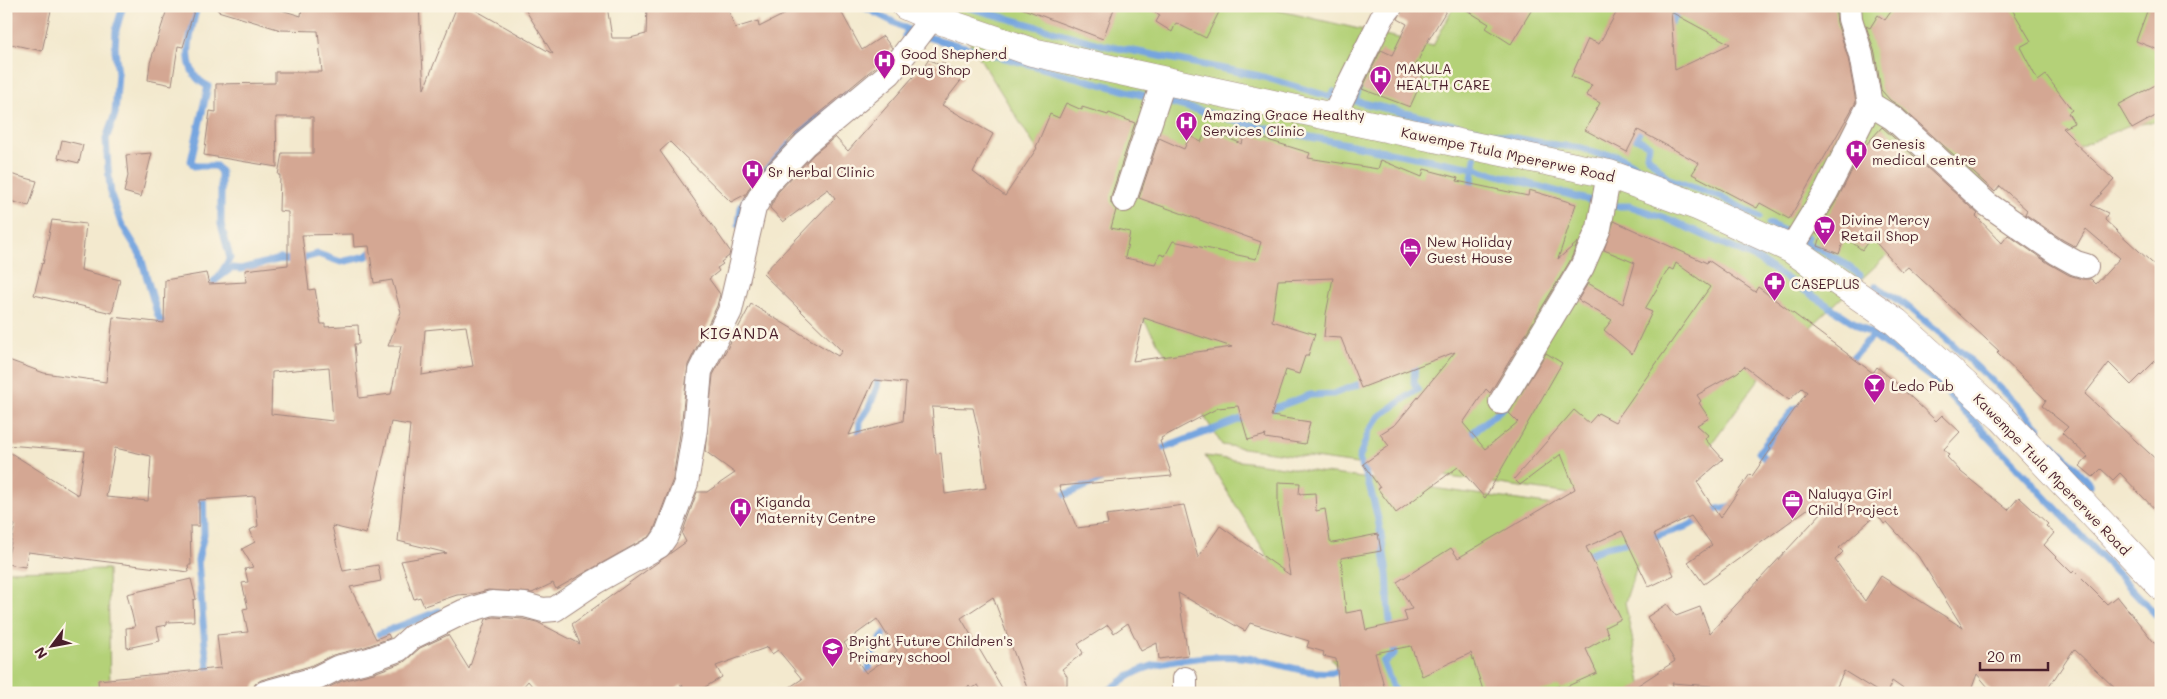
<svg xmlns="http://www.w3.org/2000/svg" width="2167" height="699" font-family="Mali,sans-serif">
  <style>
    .green { fill: #b4d178; stroke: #7f7852 }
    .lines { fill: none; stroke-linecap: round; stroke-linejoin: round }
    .stream { stroke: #76a5df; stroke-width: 7 }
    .building { fill: #d4a793; fill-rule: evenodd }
    .minor-casing { stroke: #9e847c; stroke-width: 26 }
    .tertiary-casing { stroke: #9e847c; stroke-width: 29 }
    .minor { stroke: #fff; stroke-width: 24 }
    .tertiary { stroke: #fff; stroke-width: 28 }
    .labels { text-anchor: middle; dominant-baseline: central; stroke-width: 5; stroke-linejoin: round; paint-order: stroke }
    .poi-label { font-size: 14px; fill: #4a1f2b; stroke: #fcf5e5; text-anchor: start }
    .street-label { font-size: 14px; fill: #4a1f2b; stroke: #fcf5e5 }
    .quarter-label { font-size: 16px; letter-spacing: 1px; fill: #4a1f2b; stroke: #fcf5e5 }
  </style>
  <rect width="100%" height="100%" fill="#fcf5e5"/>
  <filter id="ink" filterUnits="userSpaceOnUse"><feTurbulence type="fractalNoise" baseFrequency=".02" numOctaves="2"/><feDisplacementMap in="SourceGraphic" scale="10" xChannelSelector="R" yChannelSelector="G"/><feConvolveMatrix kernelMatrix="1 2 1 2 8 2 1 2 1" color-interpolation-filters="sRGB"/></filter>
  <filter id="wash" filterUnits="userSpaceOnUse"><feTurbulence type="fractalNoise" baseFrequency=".0096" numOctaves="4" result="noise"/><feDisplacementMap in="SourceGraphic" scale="20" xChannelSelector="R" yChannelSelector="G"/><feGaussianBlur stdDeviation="1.12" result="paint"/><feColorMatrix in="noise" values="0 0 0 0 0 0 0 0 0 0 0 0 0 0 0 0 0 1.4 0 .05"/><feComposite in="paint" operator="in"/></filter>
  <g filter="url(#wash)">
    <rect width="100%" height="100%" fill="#f3e9ce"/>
    <g class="green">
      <polygon points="947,6 1259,6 1433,46 1454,6 2161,6 2161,121 2127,126 1935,210 1767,368 1675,493 1670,508 1222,445"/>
      <polygon points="1205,456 1653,519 1625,602 1643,693 1353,693"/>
      <polygon points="108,569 110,693 6,693 6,571"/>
    </g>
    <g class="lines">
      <g class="stream">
        <polyline points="123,6 116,30 115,50 118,73 115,114 106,139 108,168 111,195 121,223 140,254 157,313 165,330"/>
        <path d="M197,6c-6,27 -20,65 11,80l-17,75 3,5h22l5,6v52l9,34 -10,17"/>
        <polyline points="862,6 909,30 905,36"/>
        <polyline points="963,6 1103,45 1260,76 1331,97 1334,92"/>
        <polyline points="1665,27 1672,21 1680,8"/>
        <polyline points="924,36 1263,128 1473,168 1610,206 1630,206 1668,219 1755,258 1873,335 1937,382 2161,620"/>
        <polyline points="1358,90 1355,101 1483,132 1548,144 1582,148 1598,154 1616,155 1641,169 1723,198 1759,217"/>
        <polyline points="1643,124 1636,138 1649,145 1647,155 1666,176"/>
        <path d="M800,134c15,-16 28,-28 47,-39"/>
        <polyline points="753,185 757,177 789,145"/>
        <polyline points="1470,192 1475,158"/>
        <polyline points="1769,224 1791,234 1792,232"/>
        <polyline points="739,225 741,208 746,199"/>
        <polyline points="1808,237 1805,242 1839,260 1860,275"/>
        <polyline points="1876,286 1904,304 1945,337 1984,374"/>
        <polyline points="215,292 214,281 232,268 241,269 280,259 295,260 318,254 341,262 367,256 376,249"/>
        <polyline points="1846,365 1873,335"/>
        <polyline points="1988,377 1993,382"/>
        <polyline points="1998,386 2039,428"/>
        <polyline points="1266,411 1310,395 1333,394 1368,381"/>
        <polyline points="1466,438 1504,407"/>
        <polyline points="859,441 860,421 869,408 877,387 879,371"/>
        <polyline points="2053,444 2069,461"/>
        <polyline points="1156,451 1249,416"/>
        <polyline points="2072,464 2090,485"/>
        <polyline points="1770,465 1759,452 1794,409 1803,406"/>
        <polyline points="203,492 204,534 198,560 205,646 210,677"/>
        <polyline points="1055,499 1100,480"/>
        <polyline points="1648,539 1688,526 1717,509 1735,506"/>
        <polyline points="1581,558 1605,547 1635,541"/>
        <path d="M1392,632c-5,-19 -3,-39 -5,-58 -5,-38 -12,-80 -28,-115l10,-28 11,-15 38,-27 -4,-6 1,-26"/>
        <polyline points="379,634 439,611"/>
        <path d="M870,679c-5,-20 9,-37 20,-53"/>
        <path d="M1106,693c8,-6 16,-13 25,-18 27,-16 86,-21 117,-17 34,4 62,21 98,12"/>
        <polyline points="1395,693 1383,662 1394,655 1395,642"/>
      </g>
    </g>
    <g id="blocks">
      <g class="building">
        <polygon points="13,6 52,6 42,51 6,43"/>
        <polygon points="168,6 192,6 192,10 194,11 183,47 178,46 172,85 148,80 150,63"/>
        <path d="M218,6h50l33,10 1,-10h117l5,83 33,-83 13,1 83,47 -30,-48h84l5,32h18l16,-4 1,-28h80l8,22 23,-7 1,6 42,-21h37l24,44 21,-14 9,12 -12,15 -85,71 -38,41 -11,19 -15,8 -61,-60 -10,9 70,100 -1,5 -8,6 2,2 -6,4 2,3 -10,8 11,15 -3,12 -29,59 -7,62 -8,52 -19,51 -4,6 -94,53 -3,-6 -21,10 -44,-3 -15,4 -16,1 -33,11 -4,-9 -6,2 -13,-38 46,-8 -49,-12 12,-116 -19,-3 -25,112 -34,-8 11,45 35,-6 3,16 -31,6 26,52 12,-5 2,4 -25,9 -32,8 -23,11 -49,14 -6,4 -3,9h-153l-1,-13 123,-12 -4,-33 31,-3 -5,-23 5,-1 -6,-25 6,-1 -3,-13 8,-2 -11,-18 13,-7 -5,-12 8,-4 -3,-30 -56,4v26h-9l1,39h-3l1,7 -161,-20 -3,15 -19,-3 9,-39 -9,-5v-70l72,45 7,-44 -79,-6v-86l38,14 62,9 7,-65 51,6 1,-43 41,-7 3,11 37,-2 -1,-12 43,-5v-53l-9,-1 1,-36h-2l4,-22h31v-36h-37l1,50 -73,-12 6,-44 6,1v-28l59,-1v-11h47l-4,-41 -37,-1 -63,-19zM353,234l1,13 15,-1 5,37 18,-3 9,32 -13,34h13l-10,48 -32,4 -5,-54h5l-1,-19 -33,2v-3h-4l-6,-35 -6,1 -7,-55zM466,326l7,40 -51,9 3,-45zM329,367l4,54 -62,-7 1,-42zM115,448l36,8 -3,45 -42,-4z"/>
        <polygon points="1021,6 1115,6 1103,39 1021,8"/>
        <polygon points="1143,6 1222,6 1206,38 1176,23 1172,32 1156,22 1160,15"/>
        <polygon points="1404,6 1449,6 1426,44 1412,74 1423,78 1410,107 1362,89 1381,50 1392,55 1407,24 1398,19"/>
        <polygon points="1460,6 1534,6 1511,44 1486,28 1489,24"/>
        <path d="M1620,6h215l2,17 11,35 8,44 -67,117 -29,-16 -3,5 -65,-34 7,-11 -61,-33 -11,22 -42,-22 15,-27 -14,-8 6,-10 -21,-8 17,-38 11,5zM1671,12l59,32 -55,26z"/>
        <polygon points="1895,6 2010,6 2031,41 2020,47 2038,81 2046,75 2072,110 2068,113 2074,123 2063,128 2073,138 2072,140 2114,180 2091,205 2108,213 2105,220 2161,271 2161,355 2131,385 2109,363 2085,394 2161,464 2161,516 2120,473 2113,480 2101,469 2093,477 2080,466 2088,457 2062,433 2068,427 2042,406 2046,400 1997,353 1999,351 1908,267 1902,272 1871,237 1862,250 1845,237 1839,254 1818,246 1821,236 1816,234 1838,198 1864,147 1882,127 1978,214 1976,216 2002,243 2008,235 2048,263 2069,275 2082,279 2091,279 2096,284 2120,258 2086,229 2076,247 2063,240 2025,214 2027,210 2000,186 1995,192 1902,108 1890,100 1881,90 1875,53 1866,26 1870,28 1878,15 1885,20"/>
        <polygon points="2149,6 2161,6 2161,51 2136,41"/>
        <path d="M929,59l10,6 3,-3 21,16 -21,27 51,29 -20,38 32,24 32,-48 -1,-1 14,-33 9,4 7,-15 16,7v-3l26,8 1,-2 26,10 -24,73v7l5,7 -5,18 19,4 -5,26 30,6 5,-10 5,2 8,-15 83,18 5,-17 -122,-44 20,-60 25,11 6,-13 11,6 6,-13 35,15 3,-11 65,20 -2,5 70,11 3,-9 41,17 2,-8 34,9 -1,3 71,15 1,-6 47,14 -18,55 20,-17 -8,19 -80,132 -4,-4 -23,34 22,26 33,-27 -9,-9 37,-60 16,10 -77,135 -27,-31 -62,46 -18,-24 2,-1 -17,-24 26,-18 -9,-12 16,-10 59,-72 -94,36 -20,-50 -17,-1 2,-23 7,-36 -55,2 -6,41 43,13 -7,22h-3l-6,18 -13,-4 -15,46 39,6 -5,22 -40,-6 1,-3 -18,5 -10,-34 -20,2 -57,30 1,2 -2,1 12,35 -113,10 18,42 31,-4 -2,-9 78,-10 14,53 22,-32 70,49 -12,-68v-25l22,1 -1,11 16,-1 1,18 9,-2 5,32 3,2 45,-9 3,17 -40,7 5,55 16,-3 4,20 41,-9 -3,-10 8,-2 -15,-27 54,-34 7,10 117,-69 -14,-35 -41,31 -6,-6 60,-69 15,13 9,-10 17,9 95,-135 -34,-24 -3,7 -4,-2 -24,41 7,3 -20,42 -28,-24 8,-10 -34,-20 10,-17 35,21 12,-41 -31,-13 10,-29 93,42 1,-3 47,32 3,-5 115,86 4,-6 16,13 43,41 6,-6 18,17 -16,17 5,6 -2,2 14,15 47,38 11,-13 29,27 -2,2 8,7 -10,12 28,28 2,-2 33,33 10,-8 44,55v42h-41l-46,-44 -29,44h-52l-16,-19 -7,19h-61l-17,-12 -5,12h-7l-36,-22 -10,22h-117l-5,-7 -40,-3 4,10h-50l49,-32 -28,-44 20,-13 9,12 24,-9 10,26 114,-123 -7,-8 -113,82 -16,-22 24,-17 -21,-29 -37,18 20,41 -25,12 -27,-56 -36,16 35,72 -16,8 4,9 -23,13 11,24 -36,16 -2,-3 -25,7h-50l-13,-40 -49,23 -11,-30 -36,7 11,40h-47l-3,-34 -13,-3 1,-4 -17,-5 2,-6 -59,-18 -5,8 -67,-38 10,62 -29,4 -2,-16 -16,8 -13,-28 -14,10 -6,-8 -30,19 5,9 -21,16 5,7v9l-11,8h-27l-36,-96 -32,21 44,75h-22l-5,-8 -7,4 -2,-3 -11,7h-177l21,-14 -24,-29 -6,4 -4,-7 -52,19 6,11 -27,16h-9l-4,-8 -13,8h-131l-10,-12 -10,12h-201l25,-12 32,-8 30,-11 16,-14 28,-13 21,34 17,-50 8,-2 29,2 14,3 43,22 -8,-20 114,-82 -4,-8 15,-42h10l28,-19 -30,-22 8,-76 38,-71 87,52 4,-5 -79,-77 72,-76 -7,-9 -45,33 -13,-14 8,-16 36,-38 21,-17 13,14 72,-82 2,1zM1144,318l88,29 -99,14zM1744,366l45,34 13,-12 5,4 -39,55 3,2 -19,27 -2,-2 -30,44 -23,-36 26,-23 -18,-20 3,-4 -11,-10 12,-7 -10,-15 2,-2 -4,-6 41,-23zM874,380l32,3 -3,38 -54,14zM932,407l41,1 6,26 7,54 -41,6 -4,-41 -5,1zM1877,514l7,10 3,-2 31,34 45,72 -82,-52 -16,25 -30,-41 8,-8 -4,-4zM877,619l20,32 -31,22 -22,-30z"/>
        <polygon points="2161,82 2161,113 2132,129 2118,105"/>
        <polygon points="62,140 83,145 79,163 58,158"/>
        <polygon points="152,153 141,197 124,192 128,176 126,155"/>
        <polygon points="6,173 37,181 29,206 6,200"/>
        <polygon points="52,220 86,224 81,270 120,280 112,313 34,295 42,263 43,264"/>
        <polygon points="191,579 196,599 193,600 194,621 167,622 167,625 157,627 160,641 127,648 126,628 135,627 127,594"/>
      </g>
    </g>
  </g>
  <g filter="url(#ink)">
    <use href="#blocks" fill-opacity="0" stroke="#9e847c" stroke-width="1"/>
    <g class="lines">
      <defs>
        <g id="minor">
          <polyline points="1870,104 1893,118 1987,204 2056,252 2076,263 2086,266"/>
          <polyline points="1333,117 1383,16 1391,6"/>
          <polyline points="1124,200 1164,80"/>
          <polyline points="1791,249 1826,192 1870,104 1861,55 1850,19 1849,6"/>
          <polyline points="1501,402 1582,267 1599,228 1609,174"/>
          <polyline points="1185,679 1185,693"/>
          <polyline points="265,693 315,679 337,668 369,660 399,649 412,637 463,612 492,603 525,605 543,610 555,609 595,582 659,546 666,536 686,483 695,429 700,371 730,311 754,208 767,184 805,144 890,73 941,6"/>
        </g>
        <polyline id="tertiary" points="906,6 933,18 1032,52 1333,117 1609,174 1697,206 1791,249 1896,322 2002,418 2161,586"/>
      </defs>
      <use href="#minor" class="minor-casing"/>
      <use href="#tertiary" class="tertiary-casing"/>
      <use href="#minor" class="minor"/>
      <use href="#tertiary" class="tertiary"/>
    </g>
  </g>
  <defs>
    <symbol id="hospital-pin" viewBox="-11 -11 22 30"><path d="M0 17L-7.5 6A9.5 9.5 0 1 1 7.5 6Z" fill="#b5179e" stroke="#fcf5e5"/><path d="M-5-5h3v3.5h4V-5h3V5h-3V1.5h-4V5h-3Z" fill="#fff"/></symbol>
    <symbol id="supermarket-pin" viewBox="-11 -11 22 30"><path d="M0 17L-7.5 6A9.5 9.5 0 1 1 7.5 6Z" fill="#b5179e" stroke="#fcf5e5"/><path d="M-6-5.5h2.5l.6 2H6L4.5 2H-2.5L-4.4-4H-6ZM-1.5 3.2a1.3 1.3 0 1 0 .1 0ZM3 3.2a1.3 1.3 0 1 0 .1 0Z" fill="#fff"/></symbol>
    <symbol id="hotel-pin" viewBox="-11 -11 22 30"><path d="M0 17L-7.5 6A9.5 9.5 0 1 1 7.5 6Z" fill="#b5179e" stroke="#fcf5e5"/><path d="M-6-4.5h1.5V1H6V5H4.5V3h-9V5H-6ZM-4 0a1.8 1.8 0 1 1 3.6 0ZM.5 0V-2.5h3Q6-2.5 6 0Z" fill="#fff"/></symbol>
    <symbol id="pharmacy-pin" viewBox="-11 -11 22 30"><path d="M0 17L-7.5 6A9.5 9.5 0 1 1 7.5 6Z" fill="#b5179e" stroke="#fcf5e5"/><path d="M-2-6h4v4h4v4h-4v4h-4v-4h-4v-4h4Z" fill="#fff"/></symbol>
    <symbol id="bar-pin" viewBox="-11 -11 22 30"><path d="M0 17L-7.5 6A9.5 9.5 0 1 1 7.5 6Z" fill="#b5179e" stroke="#fcf5e5"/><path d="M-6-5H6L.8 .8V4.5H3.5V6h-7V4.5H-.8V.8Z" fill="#fff"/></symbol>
    <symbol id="office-pin" viewBox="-11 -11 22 30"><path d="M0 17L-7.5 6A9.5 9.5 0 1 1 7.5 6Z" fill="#b5179e" stroke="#fcf5e5"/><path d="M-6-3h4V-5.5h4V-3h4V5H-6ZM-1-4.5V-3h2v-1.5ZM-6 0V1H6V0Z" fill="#fff"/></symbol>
    <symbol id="school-pin" viewBox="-11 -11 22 30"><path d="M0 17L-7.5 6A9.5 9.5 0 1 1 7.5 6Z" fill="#b5179e" stroke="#fcf5e5"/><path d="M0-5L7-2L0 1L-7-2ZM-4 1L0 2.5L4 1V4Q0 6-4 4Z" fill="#fff"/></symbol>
  </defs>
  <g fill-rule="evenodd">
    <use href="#hospital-pin" x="872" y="48" width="25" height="34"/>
    <use href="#hospital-pin" x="1368" y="64" width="25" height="34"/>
    <use href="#hospital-pin" x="1174" y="110" width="25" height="34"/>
    <use href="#hospital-pin" x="1844" y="138" width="25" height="34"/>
    <use href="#hospital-pin" x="740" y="158" width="25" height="34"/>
    <use href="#supermarket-pin" x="1812" y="214" width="25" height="34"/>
    <use href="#hotel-pin" x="1398" y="236" width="25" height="34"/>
    <use href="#pharmacy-pin" x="1762" y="270" width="25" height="34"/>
    <use href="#bar-pin" x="1862" y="372" width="25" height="34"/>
    <use href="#office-pin" x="1780" y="488" width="25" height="34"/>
    <use href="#hospital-pin" x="728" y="496" width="25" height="34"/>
    <use href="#school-pin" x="820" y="636" width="25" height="34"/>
  </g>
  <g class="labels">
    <g class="poi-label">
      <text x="901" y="53">Good Shepherd<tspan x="901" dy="16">Drug Shop</tspan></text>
      <text x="1396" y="68">MAKULA<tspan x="1396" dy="16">HEALTH CARE</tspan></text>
      <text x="1203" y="114">Amazing Grace Healthy<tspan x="1203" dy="16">Services Clinic</tspan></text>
      <text x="1872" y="143">Genesis<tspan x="1872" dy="16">medical centre</tspan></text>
      <text x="768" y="171">Sr herbal Clinic</text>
      <text x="1841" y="219">Divine Mercy<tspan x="1841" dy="16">Retail Shop</tspan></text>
      <text x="1427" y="241">New Holiday<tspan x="1427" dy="16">Guest House</tspan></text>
      <text x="1791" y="283">CASEPLUS</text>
      <text x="1891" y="385">Ledo Pub</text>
      <text x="1808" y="493">Nalugya Girl<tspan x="1808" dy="16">Child Project</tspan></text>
      <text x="756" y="501">Kiganda<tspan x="756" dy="16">Maternity Centre</tspan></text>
      <text x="849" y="640">Bright Future Children's<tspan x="849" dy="16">Primary school</tspan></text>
    </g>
    <g class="street-label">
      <text transform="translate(1508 154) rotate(12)">Kawempe Ttula Mpererwe Road</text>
      <text transform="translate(2052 474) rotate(46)">Kawempe Ttula Mpererwe Road</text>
    </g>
    <g class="quarter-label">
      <text x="740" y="332">KIGANDA</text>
    </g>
  </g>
  <rect width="2167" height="699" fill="none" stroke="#fcf5e5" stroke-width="25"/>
  <g transform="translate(52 646) rotate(238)" stroke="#fcf5e5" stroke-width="4" paint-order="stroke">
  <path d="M0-4L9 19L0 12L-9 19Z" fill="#4a1f2b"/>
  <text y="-8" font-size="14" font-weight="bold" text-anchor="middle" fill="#4a1f2b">N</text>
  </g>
  <path d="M1980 662v8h68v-8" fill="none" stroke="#4a1f2b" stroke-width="2.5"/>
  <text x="1987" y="662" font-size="15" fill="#4a1f2b" stroke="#fcf5e5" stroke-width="4" paint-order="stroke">20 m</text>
</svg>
